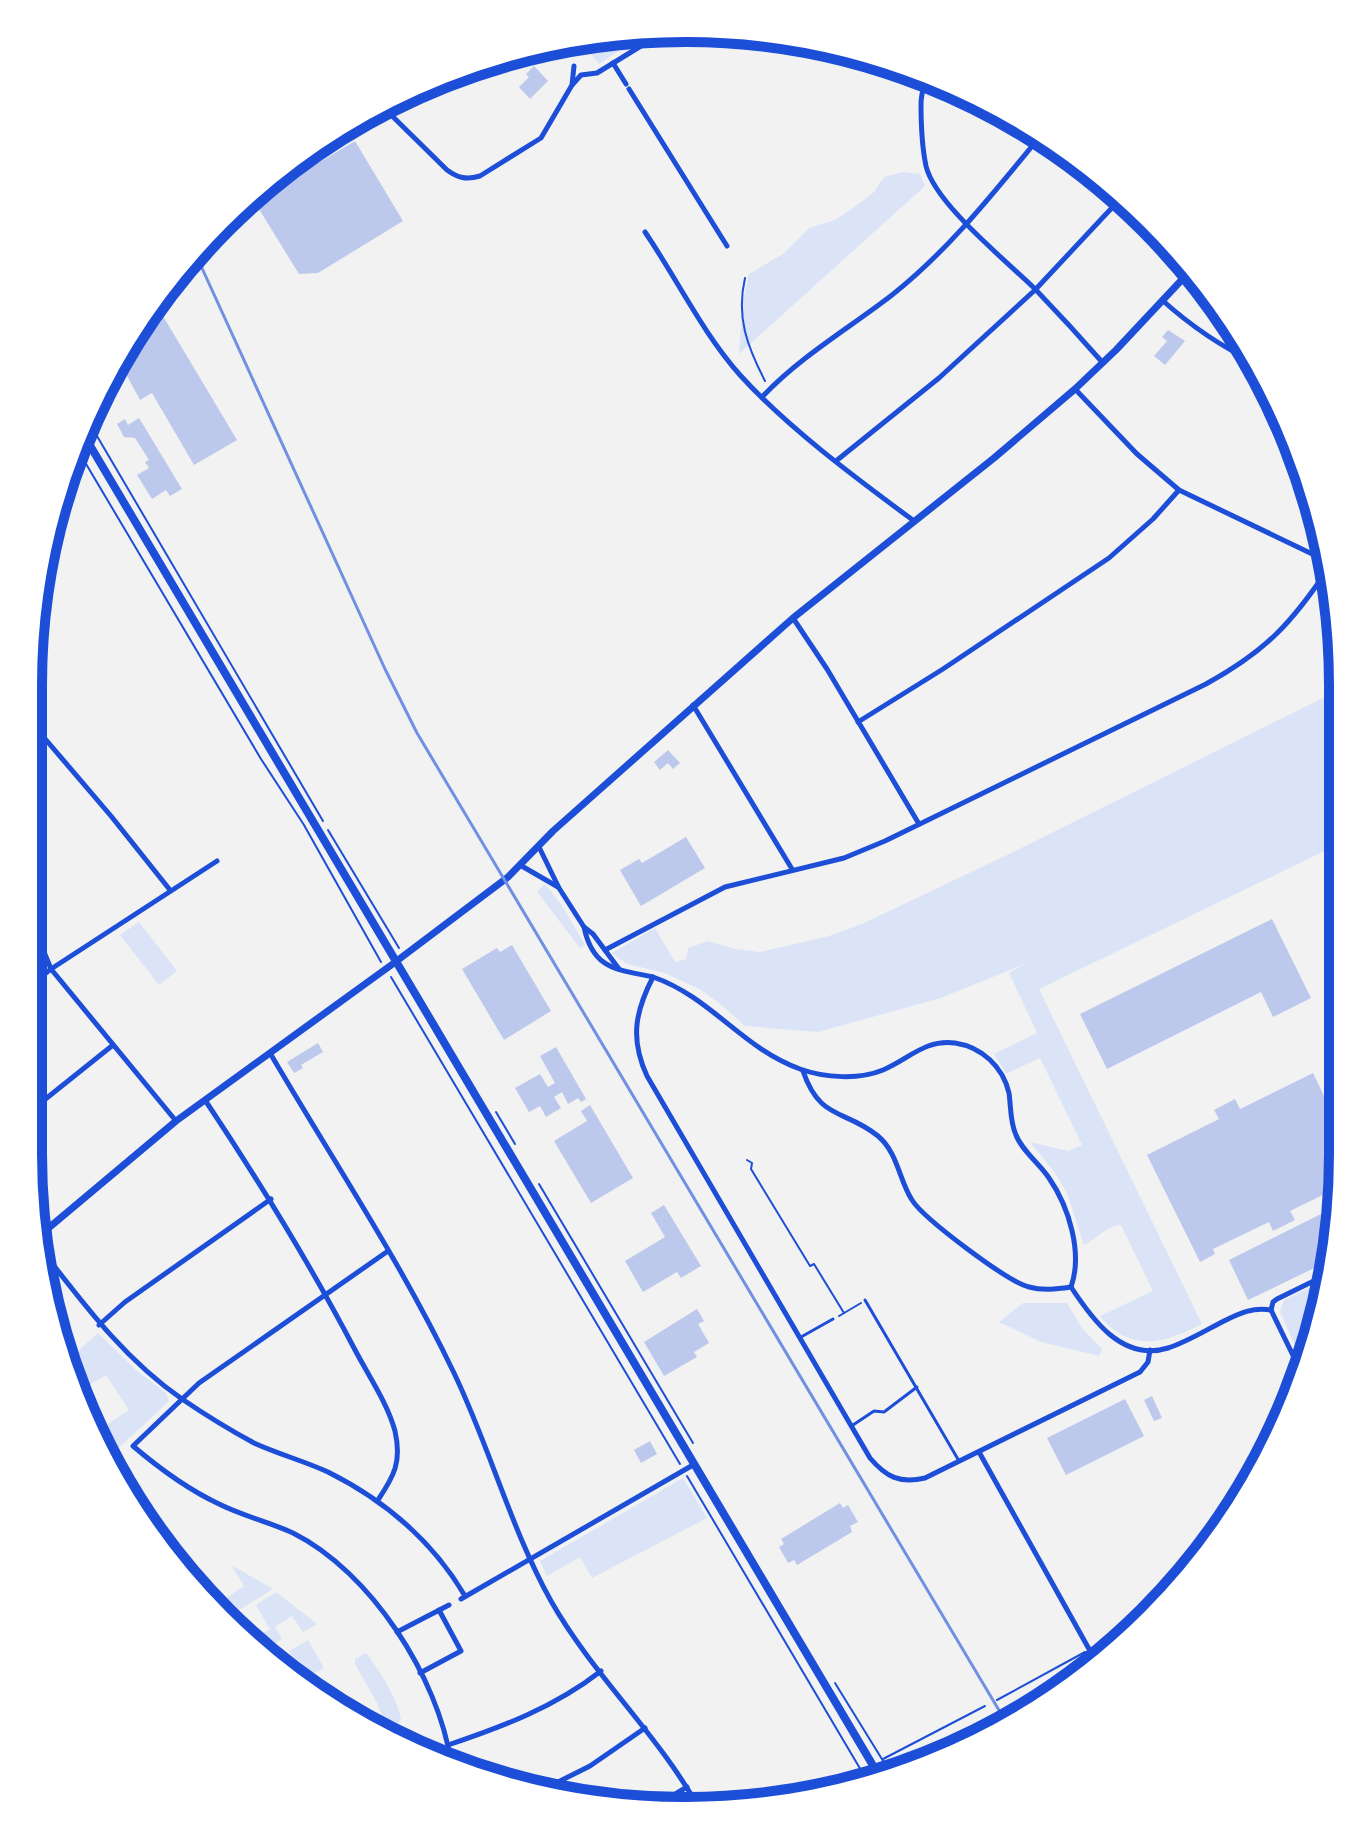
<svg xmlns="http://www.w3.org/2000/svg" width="1371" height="1839" font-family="'Archivo Narrow',sans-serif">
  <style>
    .green { fill: #dbe4f7 }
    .building { fill: #bdc9ec }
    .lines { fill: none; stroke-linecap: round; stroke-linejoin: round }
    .path { stroke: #1d4ed8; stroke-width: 2 }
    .service { stroke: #1d4ed8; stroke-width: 3 }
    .minor { stroke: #1d4ed8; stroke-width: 5 }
    .tertiary { stroke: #1d4ed8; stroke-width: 7 }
    .primary { stroke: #1d4ed8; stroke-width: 8 }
    .rail { stroke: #7290e2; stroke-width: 3 }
    .rim { fill: none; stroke: #1d4ed8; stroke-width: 10 }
  </style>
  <rect width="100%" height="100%" fill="#f2f2f2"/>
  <g class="green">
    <polygon points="647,32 599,64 578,39"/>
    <polygon points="903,172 920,174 925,186 739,354 743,301 749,274 783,254 809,228 835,220 860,203 874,192 884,177"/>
    <path d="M1337,691v154l-298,144 163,335c-37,19 -71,30 -102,-8l53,-25 -32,-66c-14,0 -24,14 -37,20l-17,-52 -12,-20 -25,-31 38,9 14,-6 -42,-87 -34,16 -12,-20 43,-21 -28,-60 16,-9 -84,34 -123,34 -73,-6 -21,-19 -23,-17 -36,-17 -38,-9 -15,-11 43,-25 20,34 11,-3 2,-11 20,-7 27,8 25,3 69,-16 33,-12 147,-70z"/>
    <polygon points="545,884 561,904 585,945 580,948 537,892"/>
    <polygon points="139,922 177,971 159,985 120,935"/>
    <polygon points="1328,1279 1308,1365 1306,1370 1280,1312 1284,1300"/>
    <polygon points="1023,1303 1067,1303 1082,1328 1102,1349 1099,1356 1041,1342 999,1322"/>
    <polygon points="98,1333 137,1371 166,1393 169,1401 108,1458 95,1432 129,1410 106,1375 78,1392 66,1362"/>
    <polygon points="683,1478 707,1518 592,1578 580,1557 547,1576 540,1561"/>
    <polygon points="231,1565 273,1589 223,1620 212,1607 244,1586"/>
    <polygon points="276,1592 317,1624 303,1632 292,1616 275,1627 282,1639 265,1650 251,1640 270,1629 256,1605"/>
    <polygon points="308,1640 324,1668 304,1679 291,1669 297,1665 289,1651"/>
    <path d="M366,1653c12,15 33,48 35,67l-4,4 6,22 -10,-4 -16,-39 -22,-39v-5z"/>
  </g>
  <g class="building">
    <polygon points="534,66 548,81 530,99 519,87 529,77 526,74"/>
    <polygon points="355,141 403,221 318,273 299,274 254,201 294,163 312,152 318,163"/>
    <polygon points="154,301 237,440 194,465 152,393 140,400 118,359"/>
    <polygon points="1168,330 1185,341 1165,365 1154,356 1167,341 1162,337"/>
    <polygon points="139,418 182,489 170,496 166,490 152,499 137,475 149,468 145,462 149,460 135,438 124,437 117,424 125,419 128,425"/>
    <polygon points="668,750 680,763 673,769 668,763 660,770 654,762"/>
    <polygon points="686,837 705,868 641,906 620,870 639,859 642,863"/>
    <polygon points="1272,919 1311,998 1273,1017 1261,992 1107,1069 1080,1014"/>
    <polygon points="512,945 551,1011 504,1040 462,969 497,948 500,952"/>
    <polygon points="318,1043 323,1052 301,1065 303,1068 294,1073 287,1062"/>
    <polygon points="556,1047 586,1099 581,1102 578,1098 568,1104 562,1092 554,1097 561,1108 546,1117 540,1106 529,1112 515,1088 540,1074 548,1087 555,1083 540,1056"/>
    <polygon points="1313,1073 1337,1123 1337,1188 1290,1211 1295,1220 1273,1231 1269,1222 1213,1249 1215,1254 1200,1262 1147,1155 1219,1119 1214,1110 1235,1099 1240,1109"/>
    <polygon points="590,1105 633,1178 591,1203 554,1141 587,1121 581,1111"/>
    <polygon points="664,1205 701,1266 681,1278 677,1272 643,1292 625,1261 665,1237 651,1213"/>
    <polygon points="1337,1206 1337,1239 1333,1259 1248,1300 1229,1260"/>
    <polygon points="697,1309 704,1321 698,1324 709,1343 694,1352 697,1357 664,1376 644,1342"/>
    <polygon points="1152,1396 1162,1418 1154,1421 1144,1400"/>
    <polygon points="1125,1399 1144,1436 1066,1475 1047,1438"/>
    <polygon points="650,1441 657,1454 641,1463 634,1450"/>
    <polygon points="840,1503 843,1508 848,1505 858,1522 850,1526 852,1532 797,1565 794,1560 788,1563 779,1547 784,1544 781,1539"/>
  </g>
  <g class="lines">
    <g class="path">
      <path d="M745,278c-9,39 2,68 20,103"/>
      <polyline points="87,419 323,821"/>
      <polyline points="76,447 261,759 304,825 381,962"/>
      <polyline points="328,830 399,948"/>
      <polyline points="391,977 680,1464"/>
      <polyline points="496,1112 515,1144"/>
      <polyline points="747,1160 752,1163 751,1169 810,1266 814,1264 844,1313"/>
      <polyline points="539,1184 693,1443"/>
      <polyline points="839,1316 861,1303"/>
      <polyline points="687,1476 868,1782"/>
      <polyline points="835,1683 893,1777"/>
      <polyline points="997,1700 1085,1652"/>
      <polyline points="883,1759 985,1706"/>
    </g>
    <g class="service">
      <polyline points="865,1300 959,1461"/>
      <polyline points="801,1337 833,1319"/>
      <polyline points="853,1425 874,1411 884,1412 917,1387"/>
    </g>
    <g class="minor">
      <polyline points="613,63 626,84"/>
      <path d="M924,74c1,11 -3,20 -3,30 0,20 1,43 5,62 9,38 81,95 110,124 23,24 45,48 67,73"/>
      <polyline points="573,84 581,75 597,73 667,30"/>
      <polyline points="629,89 727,246"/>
      <path d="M382,106l65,64c11,8 19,10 33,6l61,-38 31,-53 2,-19"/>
      <path d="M645,232c32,47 57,100 95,143 48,53 116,103 174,146"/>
      <path d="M1162,300c28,25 56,45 90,61"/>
      <polyline points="1075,389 1137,454 1179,490 1329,562"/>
      <path d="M762,397c39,-41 86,-68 130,-102 58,-46 103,-104 150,-161"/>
      <polyline points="836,461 939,378 1035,290 1122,197"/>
      <polyline points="793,618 827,669 919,824"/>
      <polyline points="693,705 792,869"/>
      <polyline points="29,720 111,816 170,890"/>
      <polyline points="858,722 943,669 1109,558 1153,519 1179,490"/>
      <polyline points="29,776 38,732"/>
      <polyline points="539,847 559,888 584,927 593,934 619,969"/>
      <polyline points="520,865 558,887"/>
      <polyline points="29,896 35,930 51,969 176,1121"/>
      <path d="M584,927c9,43 33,42 69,50 -18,35 -23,62 -6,99l223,382c16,19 30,26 55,20l215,-106 8,-10 2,-12"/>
      <path d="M605,950l120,-63 119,-29 41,-17 321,-157c60,-33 86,-61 124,-118"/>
      <path d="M653,977c58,20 90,72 147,92 25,9 59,11 83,1 26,-11 42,-31 72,-27 27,4 48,24 54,50 2,14 1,29 7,42 6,16 23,28 33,43 20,29 34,75 22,109"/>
      <polyline points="28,987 51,969 217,861"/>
      <path d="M270,1053c62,106 131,209 184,320 36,75 57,156 97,228 42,74 106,132 148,207"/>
      <path d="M803,1071c17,50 42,38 75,65 20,17 21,44 34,64 12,19 96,82 117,87 14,4 28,2 42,0"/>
      <path d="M205,1100c54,81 104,162 149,248 14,27 33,54 41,83 7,31 -1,45 -17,69"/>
      <polyline points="28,1113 113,1045"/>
      <polyline points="36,1215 48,1228"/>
      <path d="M41,1249c42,54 83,110 141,150 22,15 48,31 72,44 24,11 50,18 74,29 58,29 104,68 137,124"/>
      <path d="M388,1251l-189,132 -66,63c27,23 54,43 86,58 24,12 50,18 74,29 78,39 145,144 158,229"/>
      <path d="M1071,1287c21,32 51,75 97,61 19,-6 38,-18 56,-27 16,-8 29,-14 47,-11"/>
      <polyline points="1271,1310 1303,1376"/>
      <polyline points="1271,1310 1273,1302 1277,1299 1330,1273"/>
      <polyline points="99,1325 125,1302 271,1199"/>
      <polyline points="979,1452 1089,1649"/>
      <polyline points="461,1599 693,1465"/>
      <polyline points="397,1632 449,1605"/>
      <polyline points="420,1673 461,1651 439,1610"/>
      <path d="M448,1745c54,-18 107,-38 153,-74"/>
      <polyline points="538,1792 590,1766 645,1728"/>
      <polyline points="657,1805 687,1787"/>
    </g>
    <polyline class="tertiary" points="39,1236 176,1121 394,963 508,877 553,831 793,618 994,458 1075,389 1116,350 1191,270"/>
    <polyline class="primary" points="82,432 881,1779"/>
    <polyline class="rail" points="196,255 385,669 417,733 1006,1722"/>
  </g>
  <path d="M0 0H1371V1839H0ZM685 42H686A643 643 0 0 1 1329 685V1154A643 643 0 0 1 686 1797H685A643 643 0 0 1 42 1154V685A643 643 0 0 1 685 42Z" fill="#fff" fill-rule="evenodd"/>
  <path class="rim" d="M685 42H686A643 643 0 0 1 1329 685V1154A643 643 0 0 1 686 1797H685A643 643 0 0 1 42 1154V685A643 643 0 0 1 685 42Z"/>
</svg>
